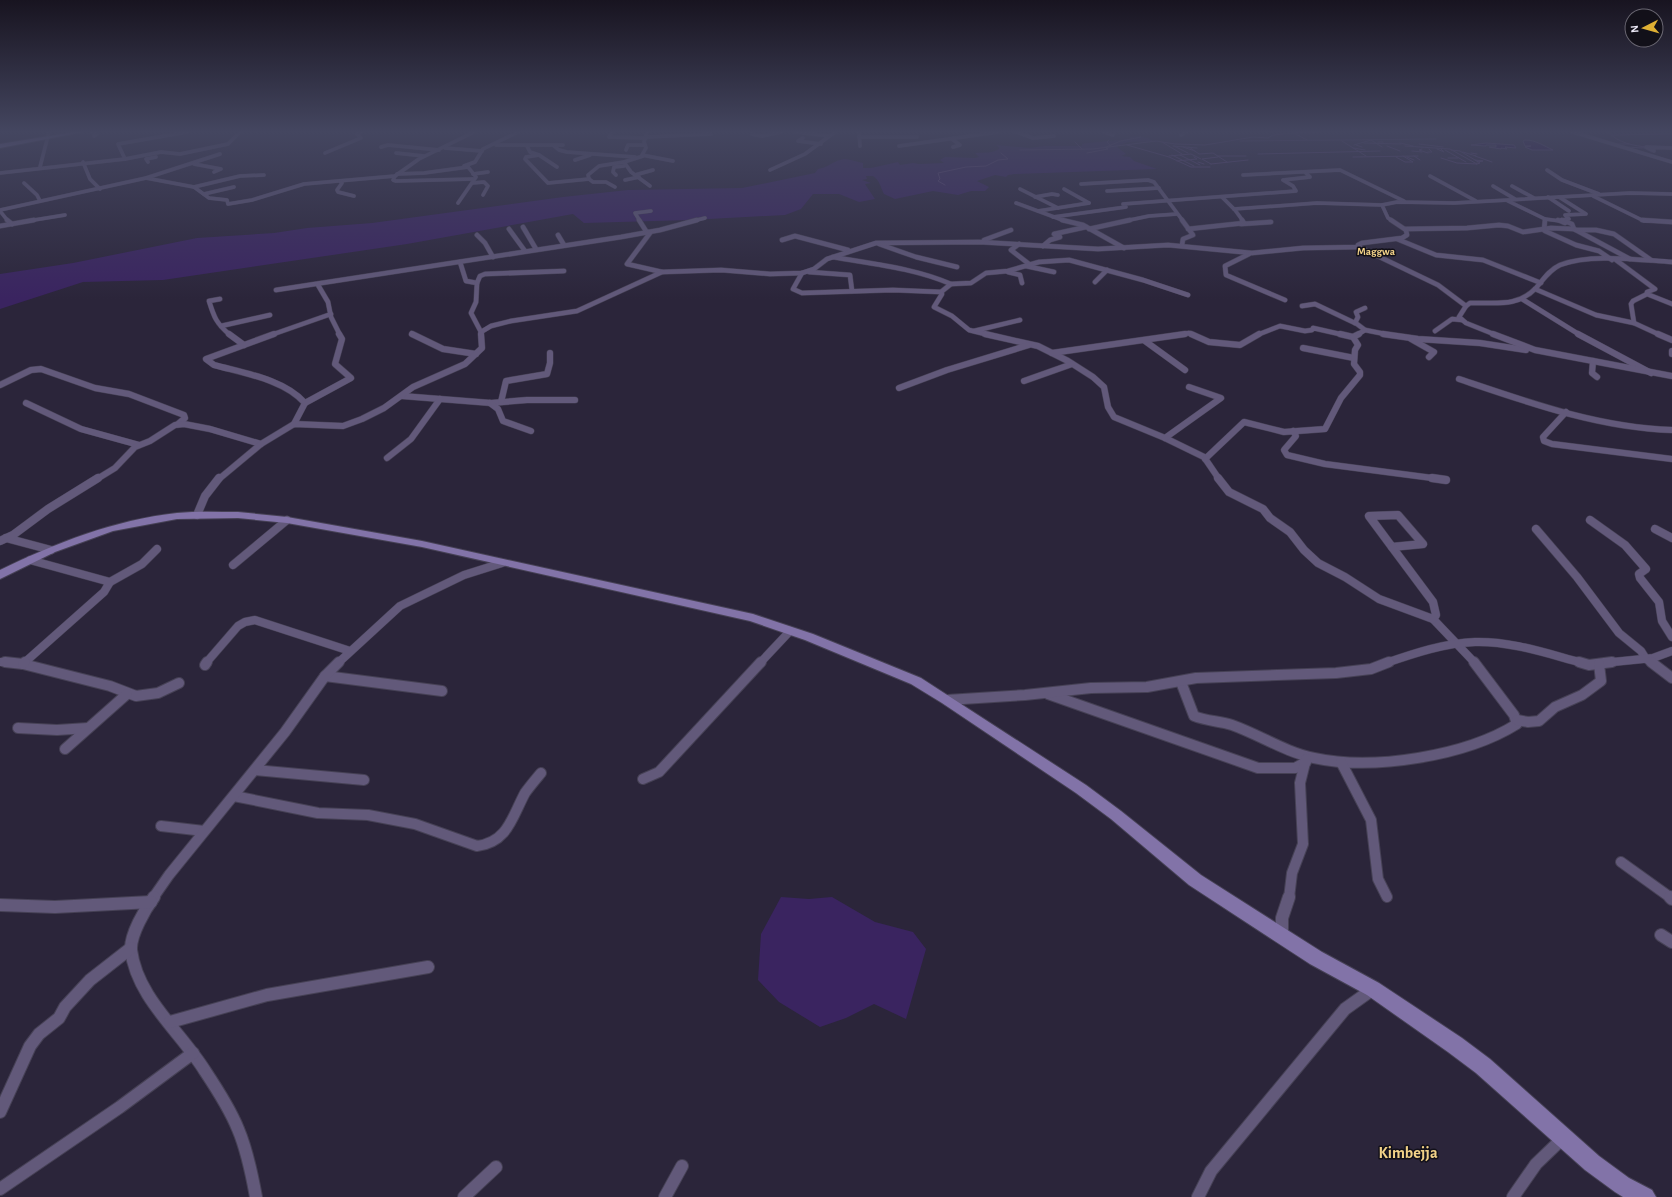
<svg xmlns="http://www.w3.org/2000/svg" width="1672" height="1197" font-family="'Alegreya Sans',sans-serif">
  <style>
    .green { fill: #3a2460 }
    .water { fill: #210046; stroke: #5e467b }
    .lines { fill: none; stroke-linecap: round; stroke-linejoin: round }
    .stream { stroke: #5e467b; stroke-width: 1 }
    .street-far5-casing { stroke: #464155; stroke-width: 4 }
    .street-far4-casing { stroke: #464155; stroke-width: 5.5 }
    .street-far3-casing { stroke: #464155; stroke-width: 7 }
    .street-far2-casing { stroke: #464155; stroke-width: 9 }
    .street-far1-casing { stroke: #464155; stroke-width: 12 }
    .street-casing { stroke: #464155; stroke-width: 14 }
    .secondary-casing { stroke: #464155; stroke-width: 2 }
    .street-far5 { stroke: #62597a; stroke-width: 3.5 }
    .street-far4 { stroke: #62597a; stroke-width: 4.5 }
    .street-far3 { stroke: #62597a; stroke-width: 6 }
    .street-far2 { stroke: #62597a; stroke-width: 8 }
    .street-far1 { stroke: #62597a; stroke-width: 10 }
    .street { stroke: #62597a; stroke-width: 12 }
    .secondary { fill: #8273a8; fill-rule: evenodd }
    .labels { text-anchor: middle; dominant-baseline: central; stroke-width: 3; stroke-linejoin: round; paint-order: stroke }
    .far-quarter-label { font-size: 11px; font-weight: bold; fill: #f2d288; stroke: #121019 }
    .near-quarter-label { font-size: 16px; font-weight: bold; fill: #f2d288; stroke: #121019 }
  </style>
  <rect width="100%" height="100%" fill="#2b253a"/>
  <g class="green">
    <path d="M1136,136l12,2 5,3 -25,1 -10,4 -1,1 9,7 -5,2 9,1 4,4 23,8 -142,5 -7,1 -2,2 -11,-2 -18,6 12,6 -4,4h-14l-13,4 -25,-4 -38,8 -11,-5c-4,-8 -4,-13 -11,-18h-7l1,3 -5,1 9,3 -6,1 10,15 -16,3 -20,-8h-26l-12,15 -16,6 -95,5 -106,3 -11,-9 -166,30 -244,36 -80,2 -83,27v-35l73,-11 124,-25 77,-5 33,-5 65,-5 191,-26 65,-7 114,-2 73,-15 3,-4c9,-1 17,-9 26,-10 6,0 13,3 19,4v5h8l27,-6 2,3 13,-2 6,1 25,-1 -4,-3 5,-3 30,1 4,-1 -4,-4c9,-1 18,1 25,-5l-4,-3 34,3 13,-2h39v-2l6,-1 43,-4 -2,-2z"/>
    <polygon points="781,897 809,899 832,897 875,922 913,932 926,949 906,1019 874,1004 846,1018 820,1027 779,1002 758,980 761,934"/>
  </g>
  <g class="water">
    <path d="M1525,140c11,0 19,6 28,10h-21l-7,-3 6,-1h-6l-2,-5z"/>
    <polygon points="1486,143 1514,145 1516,148 1505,147 1507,149 1501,148 1501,149 1489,147 1496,147 1496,145 1486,145 1486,146 1471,145"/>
  </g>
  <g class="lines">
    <g class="stream">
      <path d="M1608,132c10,11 26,14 40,15"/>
      <polyline points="1308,133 1319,132"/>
      <polyline points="1611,135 1672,134"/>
      <polyline points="1109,140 1107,142 1110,145"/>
      <polyline points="1307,140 1294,133 1308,132"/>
      <polyline points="1240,141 1436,139"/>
      <polyline points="1342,141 1366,156"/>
      <polyline points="1075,142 1082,149"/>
      <polyline points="1162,142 1182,154"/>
      <polyline points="1378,142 1383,142"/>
      <polyline points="1364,143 1401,144"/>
      <polyline points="1400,143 1413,146"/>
      <polyline points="1419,144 1443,147"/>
      <polyline points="1618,144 1629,144"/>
      <polyline points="1127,145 1169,157 1191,167 1210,167"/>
      <polyline points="1354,145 1371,140 1382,147"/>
      <polyline points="1356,145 1362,147"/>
      <polyline points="1173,146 1197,148"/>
      <polyline points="1174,146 1188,153"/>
      <polyline points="1387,146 1400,151"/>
      <polyline points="1405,146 1450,149 1477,164 1457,163 1441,158"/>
      <polyline points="1106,147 1121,141 1141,137 1140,136"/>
      <polyline points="1183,147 1195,151"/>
      <polyline points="1189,147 1199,154 1213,153 1227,162"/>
      <polyline points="1627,147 1642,148"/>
      <polyline points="1642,147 1652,152"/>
      <polyline points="1353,148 1365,150"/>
      <polyline points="1422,149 1419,150 1428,153"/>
      <polyline points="1437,149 1444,152 1441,149"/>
      <polyline points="1020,150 1093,149 1156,141 1175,144 1205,145 1253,137 1268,138 1273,135 1294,133"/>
      <polyline points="1445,150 1466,162"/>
      <polyline points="1451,150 1460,151 1480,163 1477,164"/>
      <polyline points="1412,151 1422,152"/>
      <polyline points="1428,152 1432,152 1429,149"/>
      <polyline points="1463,152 1476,156"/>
      <polyline points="1087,153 1108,149 1106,148"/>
      <polyline points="1471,153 1477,154"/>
      <polyline points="1258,154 1380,151"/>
      <polyline points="1172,155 1194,166"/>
      <polyline points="1180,155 1200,165"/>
      <polyline points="1169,156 1191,154 1201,159"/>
      <polyline points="1218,156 1246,156"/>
      <polyline points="1414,156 1420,160"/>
      <polyline points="1475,156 1492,162"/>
      <polyline points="1353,157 1418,156"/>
      <polyline points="1396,157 1405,162 1413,162 1403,156"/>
      <polyline points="1407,157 1414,160"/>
      <polyline points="1448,158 1458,158"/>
      <polyline points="1475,160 1483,161 1477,162"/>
      <polyline points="1177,161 1197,159 1194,157"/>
      <polyline points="1198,162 1204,164"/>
      <polyline points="1211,164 1248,160"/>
      <polyline points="1211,164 1202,159 1218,157"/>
      <polyline points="945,185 938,181 940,179 938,173 966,167 986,166 998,160 1008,159 1001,153"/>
    </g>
    <defs>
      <g id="street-far5">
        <polyline points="91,132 97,134 94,136"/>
        <polyline points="612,132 609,137 646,138"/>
        <polyline points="647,132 644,142 646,148 642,155 673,161"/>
        <polyline points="796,132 829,136"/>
        <polyline points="859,132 860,146"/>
        <polyline points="1016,132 1033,138 1054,136"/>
        <polyline points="1104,132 1113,135"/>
        <polyline points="1573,132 1672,162"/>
        <polyline points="752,134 762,136 781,132"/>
        <polyline points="1181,135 1186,132"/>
        <polyline points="646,137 711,134 709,132"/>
        <polyline points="859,137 917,137"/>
        <polyline points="803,138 798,141 821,144"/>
        <polyline points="952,139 960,145 953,147"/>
        <polyline points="496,145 563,145"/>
        <polyline points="527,146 530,152 539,155 526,157 525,159 548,183 589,179"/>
        <polyline points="554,146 559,150 567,152 635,157"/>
        <polyline points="899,146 998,132"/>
        <polyline points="381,147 388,145 439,150"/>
        <polyline points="445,148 482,151"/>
        <polyline points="626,150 628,145 645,145"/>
        <polyline points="1654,151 1646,147 1672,148"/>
        <polyline points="325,153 361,138 357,134 361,132"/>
        <polyline points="396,153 424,156"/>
        <polyline points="539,155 557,167"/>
        <polyline points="125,159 118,144 187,132"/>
        <polyline points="575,160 590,155"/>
        <polyline points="83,162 90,179 100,189"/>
        <polyline points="148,162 146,159 156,157"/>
        <polyline points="624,162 631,172 650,186"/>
        <polyline points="194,164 221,169 214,172"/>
        <polyline points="40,167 49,132"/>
        <polyline points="770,170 805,154 835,132"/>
        <polyline points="1547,170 1562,180 1599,194"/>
        <polyline points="0,173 125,159 161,152 180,154 228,144 240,132"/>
        <polyline points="397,174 424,173 468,167"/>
        <polyline points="473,174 488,172"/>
        <polyline points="616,175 613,172 614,167 624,166"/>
        <polyline points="635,175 653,170"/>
        <polyline points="1243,175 1340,170 1404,201"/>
        <polyline points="395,176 393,180 396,181 473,179"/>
        <polyline points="1430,176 1476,201"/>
        <polyline points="146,178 194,187 209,198 227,200 228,204 252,200 304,184 395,176 419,159 474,132"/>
        <polyline points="589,179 588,175 599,166 624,162 643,156"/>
        <polyline points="589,179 593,182 606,182 615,187"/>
        <polyline points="625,180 639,177"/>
        <polyline points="340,181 342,183 337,190 338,192 354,196"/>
        <polyline points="24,183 37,195 40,201"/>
        <polyline points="472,183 484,182 488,186 483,195"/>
        <polyline points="1081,184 1148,180 1154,182 1183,221"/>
        <polyline points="1493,186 1515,199"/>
        <polyline points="1512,186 1534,198"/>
        <polyline points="194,187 240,176 264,175"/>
        <polyline points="1020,189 1058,208"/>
        <polyline points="1064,189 1089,203"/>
        <polyline points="1107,191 1159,188"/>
        <polyline points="204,194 234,187"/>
        <polyline points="1593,196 1644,221 1649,221"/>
        <polyline points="1035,197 1052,194 1058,195"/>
        <polyline points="1222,197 1235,210 1243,221"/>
        <polyline points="1548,197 1569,211"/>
        <polyline points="1559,197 1586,214 1565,215 1569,219 1561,220 1564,221"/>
        <polyline points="1508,201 1545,219 1545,221"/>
        <polyline points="458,203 476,177 468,167 464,166 475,162 483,149 518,132"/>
        <polyline points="1016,203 1065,221"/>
        <polyline points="1123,204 1296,191 1293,186 1283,180 1310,177 1305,172"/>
        <polyline points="1382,205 1388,218 1393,221"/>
        <polyline points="1234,209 1317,203 1382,205 1397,202 1454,203 1630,193 1672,194"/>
        <polyline points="0,210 146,178 220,154"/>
        <polyline points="0,211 8,221"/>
        <polyline points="1038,211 1089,203"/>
        <polyline points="1053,217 1126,207"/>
        <polyline points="1545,219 1560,221"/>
        <polyline points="28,221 65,215"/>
        <polyline points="640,221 635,213 651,211"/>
        <polyline points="693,221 705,218"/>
        <polyline points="1125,221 1149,216 1177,214"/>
      </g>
      <g id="street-far4">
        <polyline points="7,220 12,224"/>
        <polyline points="639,220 646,231 650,233 627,264 662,272"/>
        <polyline points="1062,220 1083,225 1124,248"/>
        <polyline points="1558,220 1565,223"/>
        <polyline points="1562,220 1572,224 1574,229 1630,259"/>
        <polyline points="1642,220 1672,222"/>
        <polyline points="1241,224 1271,222"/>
        <polyline points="0,226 34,220"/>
        <polyline points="523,227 536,249"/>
        <polyline points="509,229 525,251"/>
        <polyline points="1089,229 1130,220"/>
        <polyline points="1188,229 1244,223 1242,220"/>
        <polyline points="1405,229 1467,228 1499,225 1508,226 1523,232 1551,228 1574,229"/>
        <polyline points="1544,230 1545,220"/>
        <polyline points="1576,230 1596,230 1614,234 1651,260"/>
        <polyline points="1545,231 1576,245 1599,251 1612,260"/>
        <polyline points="477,235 485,243 493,257"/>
        <polyline points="558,235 564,245"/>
        <polyline points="1397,239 1436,255 1483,260 1541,283"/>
        <polyline points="782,240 795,236 848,250"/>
        <polyline points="984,240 1011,230"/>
        <polyline points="879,244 916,257 957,267"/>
        <polyline points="1019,244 1011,250 1029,264"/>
        <polyline points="1182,245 1183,239 1193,235 1182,220"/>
        <polyline points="1043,246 1050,240 1060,237 1054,234 1086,227"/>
        <polyline points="1359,247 1438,285 1466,306 1459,317 1466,323 1496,335"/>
        <polyline points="1249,254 1225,266 1226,275 1285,300"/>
        <path d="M833,257c40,7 81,11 118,27l-10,8"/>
        <polyline points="1616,260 1655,289 1647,292 1647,294 1672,304"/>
        <polyline points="460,262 466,281 477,283 476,302 471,313 481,332"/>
        <polyline points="1026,266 1054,272"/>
        <polyline points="809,272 850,275 852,291"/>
        <polyline points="1008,272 1020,275 1022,283"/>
        <polyline points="802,273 793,289 802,293 893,290 941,292 942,294 934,307 952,316 969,330 989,335"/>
        <polyline points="1095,282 1107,270"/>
        <polyline points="477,283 480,276 485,274 564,271"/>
        <polyline points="951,284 971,283 986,273 1008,271 1039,262 1069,260 1143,280 1188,295"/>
        <polyline points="318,285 328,302 331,317 340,335"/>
        <polyline points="1535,289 1596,315 1634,323"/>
        <polyline points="276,290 621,237 660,230 697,220"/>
        <polyline points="1647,294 1633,301 1631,304 1634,323 1660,335"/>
        <path d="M220,299l-11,2c5,16 7,22 21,34"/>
        <polyline points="1522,299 1580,335"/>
        <polyline points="1302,306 1315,304 1357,324 1365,330 1390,335"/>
        <path d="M1466,306l4,-3c25,-1 47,5 66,-15 7,-8 13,-18 24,-23 30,-12 79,-5 112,-3"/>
        <polyline points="1355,323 1358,317 1356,312 1365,308"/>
        <polyline points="221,326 270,315"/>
        <polyline points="974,331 1020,320"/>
        <polyline points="1435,331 1452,319 1462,320"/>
        <polyline points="271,335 331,314"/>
        <polyline points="481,335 481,332 491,326 511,321 577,311 662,272 721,270 770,274 802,273 814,269 827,259 876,243 979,242 1098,249 1168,245 1252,253 1303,248 1359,247 1358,245 1362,243 1402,238 1407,235 1406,230 1391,220"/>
        <polyline points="1178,335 1189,333 1194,335"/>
        <polyline points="1257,335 1280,326 1305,331 1312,330 1313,328 1344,335"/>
        <polyline points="1357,335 1365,330"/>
      </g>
      <g id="street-far3">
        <polyline points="229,334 244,345"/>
        <path d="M274,334l-68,25 8,6c29,8 70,14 91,38l-11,21"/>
        <polyline points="412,334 443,349 476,354"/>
        <polyline points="985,334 1038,346 1068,361 1093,377 1104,387 1108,407 1114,417 1165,438 1204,457 1219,479"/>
        <polyline points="1191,334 1209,342 1240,345 1259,334"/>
        <polyline points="1340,334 1353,337"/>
        <polyline points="1383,334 1418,339 1480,343 1526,350"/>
        <polyline points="1493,334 1535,350 1593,361 1592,373 1597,377"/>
        <polyline points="1578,334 1651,373"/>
        <polyline points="1658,334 1672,340"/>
        <polyline points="1411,339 1434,352 1429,357"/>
        <polyline points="1145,341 1185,370"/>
        <polyline points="1303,348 1354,358"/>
        <polyline points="1672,351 1672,354"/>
        <polyline points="1052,353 1185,334"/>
        <polyline points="1593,361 1672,376"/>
        <path d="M1459,379c68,23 140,49 213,51"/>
        <polyline points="1024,381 1072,364"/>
        <polyline points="0,385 31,370 41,369 95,388 129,394 184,415 185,418 178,424"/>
        <polyline points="899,388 947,370 1029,345"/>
        <polyline points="402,396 491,403 527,400 575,400"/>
        <polyline points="501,402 506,381 547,374 550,363 550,353"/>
        <polyline points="26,403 81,429 139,445"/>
        <polyline points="305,403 351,378 335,364 342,339 339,334"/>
        <polyline points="490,403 498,409 503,421 531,431"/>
        <polyline points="1566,412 1543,437 1544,441 1552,444 1672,459"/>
        <polyline points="1293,431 1296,436 1284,450 1287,455 1325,464 1440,479"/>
        <polyline points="1165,438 1221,398 1189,387"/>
        <polyline points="387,458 411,439 440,399"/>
        <polyline points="1205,459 1244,422 1284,432 1325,429 1341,398 1360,375 1360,372 1354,364 1355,350 1358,345 1353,337 1359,334"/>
        <polyline points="97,479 115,468 135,447 150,441 175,425 184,424 210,429 261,444"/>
        <polyline points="219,479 261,444 294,424 343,426 362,419 384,408 413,387 465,364 482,348 481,334"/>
      </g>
      <g id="street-far2">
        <polyline points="1218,478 1229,492 1263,509 1270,518 1290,532 1304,550 1318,563 1345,577 1379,599 1433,619 1475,663"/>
        <polyline points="1432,478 1446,480"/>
        <polyline points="197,515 205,496 219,478"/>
        <polygon points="1398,515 1423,544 1392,547 1369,516"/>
        <polyline points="1590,520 1625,545 1646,569 1639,574 1640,578 1659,602 1662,621 1672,637"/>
        <polyline points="1536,529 1577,577 1619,633 1641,651 1646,659 1652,663"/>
        <polyline points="1655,529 1672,538"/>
        <polyline points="6,538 51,550"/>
        <polyline points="0,541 13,535 48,509 98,478"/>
        <polyline points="1392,547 1433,602 1436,615 1433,619"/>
        <polyline points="233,565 287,520"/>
        <polyline points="110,582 142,564 157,549"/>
        <polyline points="0,662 17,663"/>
        <polyline points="24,663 104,592 110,582 30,560"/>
        <polyline points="206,663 238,626 245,622 255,620 350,651"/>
        <polyline points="338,663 400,606 464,575 502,563"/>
        <polyline points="760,663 790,631"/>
        <path d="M1386,663c29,-10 59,-20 89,-21 37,-1 73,12 108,21"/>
        <polyline points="1603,663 1653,658 1672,651"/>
      </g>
      <g id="street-far1">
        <polyline points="5,662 23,664 110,686 136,696 158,693 179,683"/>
        <polyline points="1579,662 1589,665 1612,662"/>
        <polyline points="1651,662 1672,678"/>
        <polyline points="23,664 25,662"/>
        <polyline points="205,665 207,662"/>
        <polyline points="325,676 442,691"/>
        <path d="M1181,682l13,34c12,5 26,5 38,9 28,10 53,27 82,33 59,13 152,-2 203,-34l-3,-9 -40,-53"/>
        <polyline points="1048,694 1258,768 1295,768 1306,762"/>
        <polyline points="947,700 1025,695 1091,688 1147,687 1196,678 1336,673 1371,669 1389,662"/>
        <polyline points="1517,720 1528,722 1539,721 1555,707 1582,695 1601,681 1599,664"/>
        <polyline points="18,728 57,730 88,728"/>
        <polyline points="65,749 127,694"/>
        <polyline points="1341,762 1371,820 1378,879 1387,897"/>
        <polyline points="255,770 364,780"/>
        <polyline points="643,779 659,772 761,662"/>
        <path d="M234,796l84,17 50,2 47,9 62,22c31,-4 35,-29 48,-53 5,-7 11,-14 16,-20"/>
        <polyline points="161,826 204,831"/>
        <polyline points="1621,862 1671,898"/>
        <polyline points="153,898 169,875 285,732 325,676 339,662"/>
        <polyline points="1289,898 1292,873 1303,844 1300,783 1306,759"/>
      </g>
      <g id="street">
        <path d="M154,897c-9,12 -24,38 -23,53 6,48 50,82 74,121 12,18 25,38 33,58 9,21 14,46 18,68"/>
        <polyline points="1670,897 1672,899"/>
        <polyline points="0,905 55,907 151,902"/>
        <polyline points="1661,935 1672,942"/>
        <polyline points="1282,936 1282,918 1289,897"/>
        <polyline points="170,1022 267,995 428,967"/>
        <polyline points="0,1112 30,1046 39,1034 59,1018 65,1007 90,980 131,948"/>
        <polyline points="0,1189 120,1107 193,1053"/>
        <polyline points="464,1197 496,1167"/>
        <polyline points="665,1197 682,1166"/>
        <polyline points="1198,1197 1211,1171 1345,1009 1373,989"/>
        <polyline points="1513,1197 1536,1164 1562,1139"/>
      </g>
      <g id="secondary">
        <polygon points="74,132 83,132 0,148 0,144"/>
        <path d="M238,512l49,5 135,24 331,73 60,20 108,44 165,107 35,26 80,64 121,77 57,31 83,55 28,21 109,97 30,22 23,12 4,7h-33l-8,-5 -30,-22 -109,-97 -28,-21 -81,-57 -57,-31 -121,-79 -78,-66 -35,-26 -134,-90 -31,-19 -106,-44 -55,-19 -328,-74 -135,-24 -49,-5 -61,1 -64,12 -58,21 -55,27v-9c56,-27 114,-50 177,-57 20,-2 41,-1 61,-1z"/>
      </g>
    </defs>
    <use href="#street-far5" class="street-far5-casing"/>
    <use href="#street-far4" class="street-far4-casing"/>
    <use href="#street-far3" class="street-far3-casing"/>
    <use href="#street-far2" class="street-far2-casing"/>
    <use href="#street-far1" class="street-far1-casing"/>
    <use href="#street" class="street-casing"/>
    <use href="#secondary" class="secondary-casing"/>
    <use href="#street-far5" class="street-far5"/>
    <use href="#street-far4" class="street-far4"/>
    <use href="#street-far3" class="street-far3"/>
    <use href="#street-far2" class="street-far2"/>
    <use href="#street-far1" class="street-far1"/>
    <use href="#street" class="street"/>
    <use href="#secondary" class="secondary"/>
  </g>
  <linearGradient id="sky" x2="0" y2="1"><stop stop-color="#181420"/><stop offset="0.44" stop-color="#444660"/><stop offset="1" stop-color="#444660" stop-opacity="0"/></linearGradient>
  <rect width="1672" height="299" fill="url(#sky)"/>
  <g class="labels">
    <g class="far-quarter-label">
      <text x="1376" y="251">Maggwa</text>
    </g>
    <g class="near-quarter-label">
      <text x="1408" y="1153">Kimbejja</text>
    </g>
  </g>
  <g transform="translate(1644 28) rotate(264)"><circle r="19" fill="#121019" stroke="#6a6772"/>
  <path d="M0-3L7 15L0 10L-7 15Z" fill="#dfb034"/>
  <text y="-6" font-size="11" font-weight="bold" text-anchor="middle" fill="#edeaf8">N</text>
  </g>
</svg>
